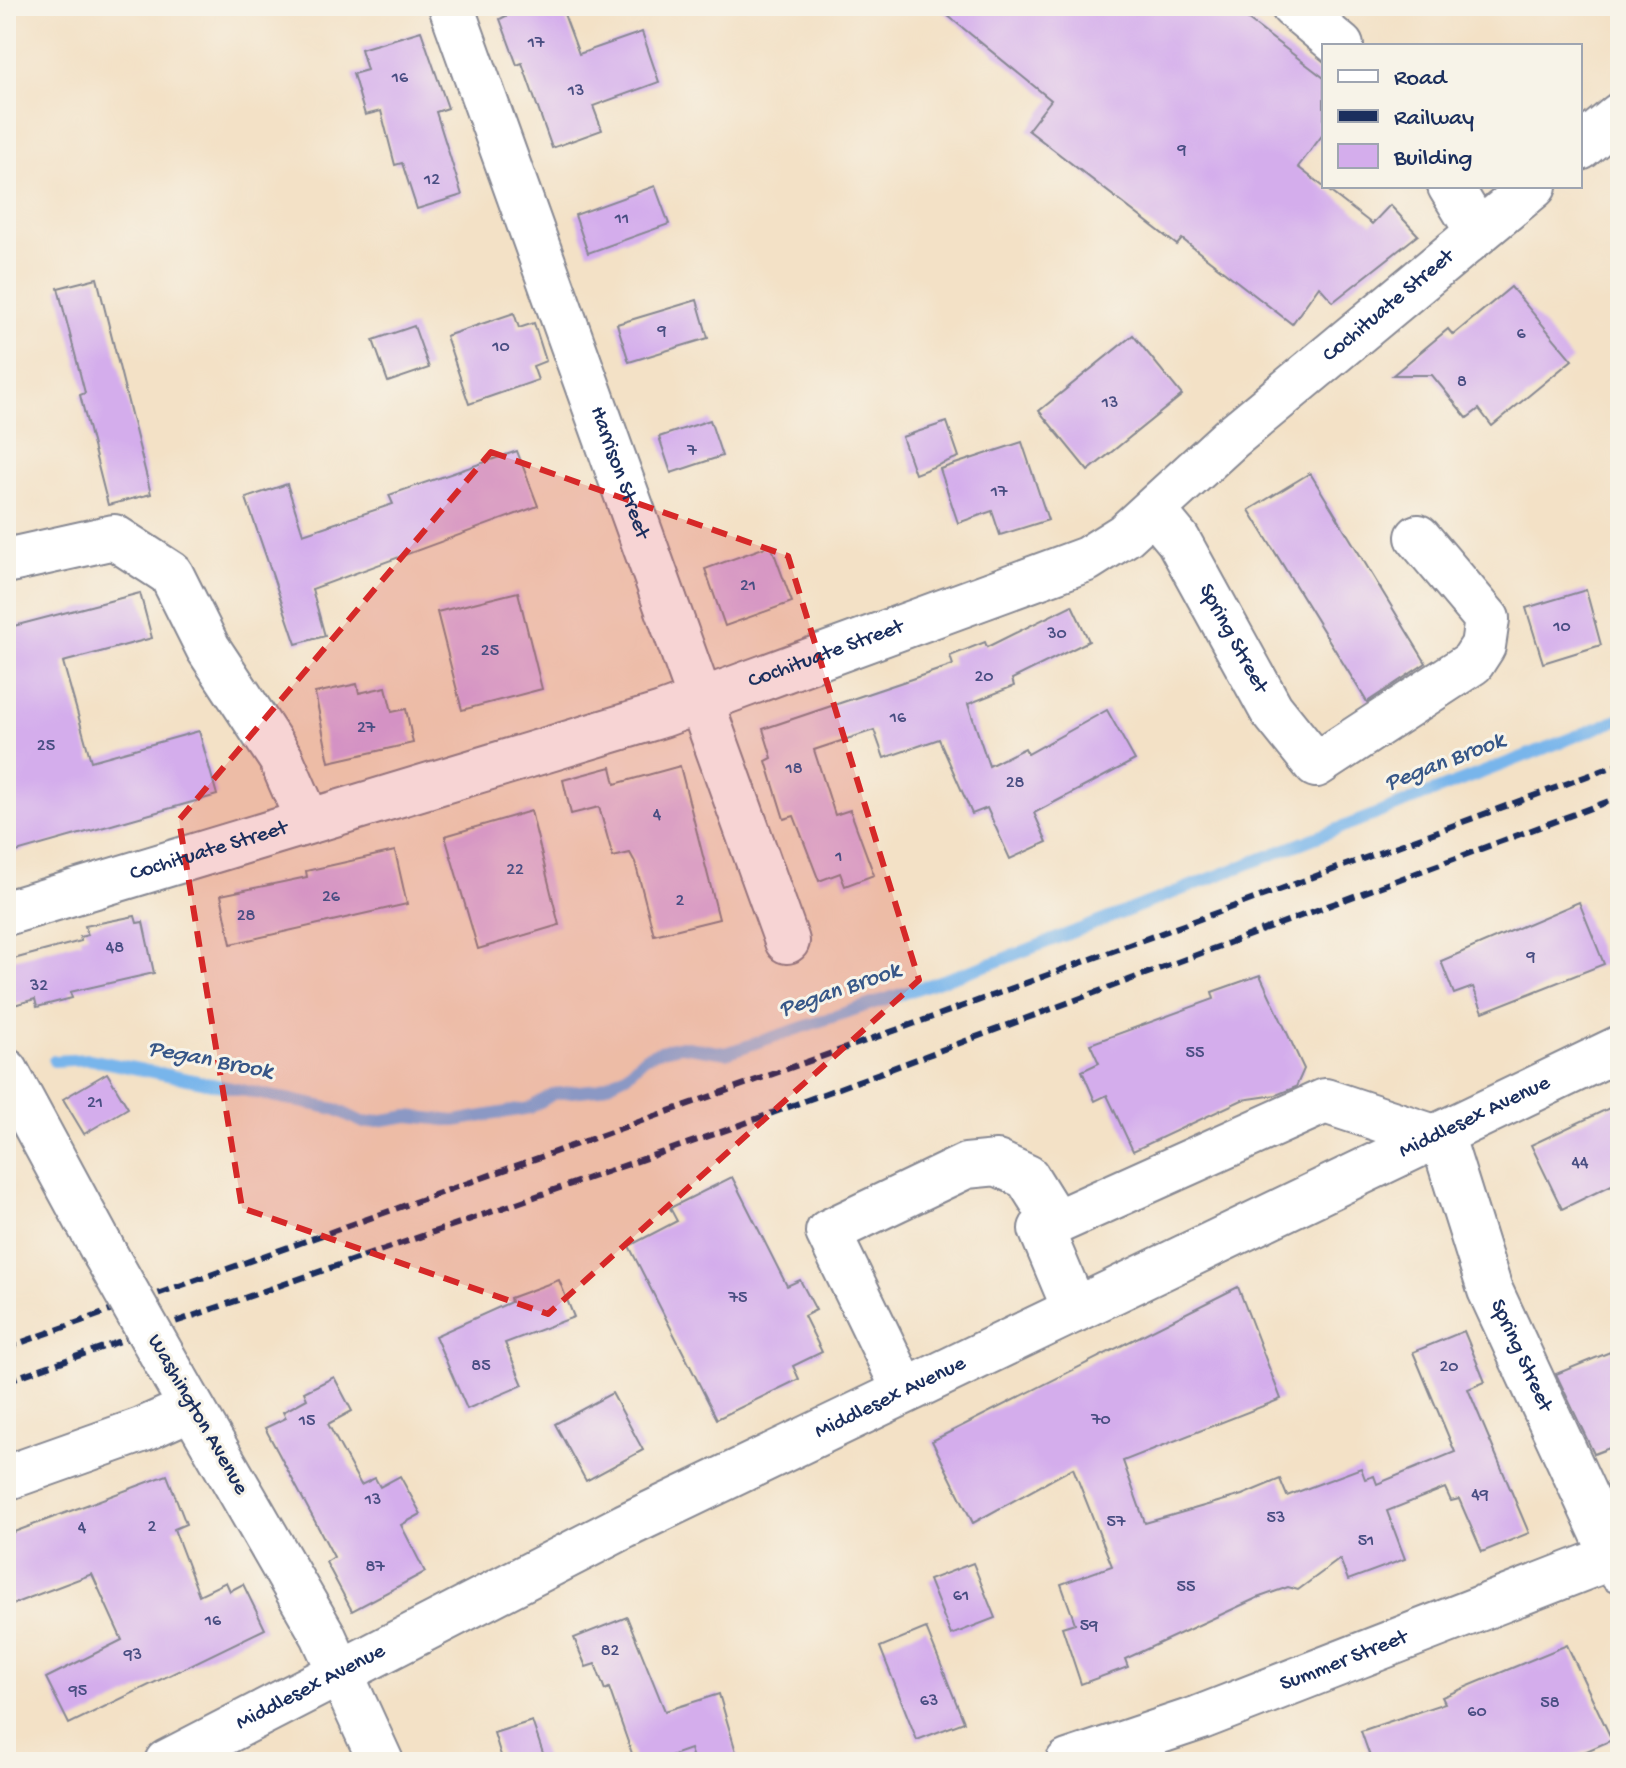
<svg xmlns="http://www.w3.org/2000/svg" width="1626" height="1768" font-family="'Gochi Hand',sans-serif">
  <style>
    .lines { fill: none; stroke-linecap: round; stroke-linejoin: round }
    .stream { stroke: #78b5eb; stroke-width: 12 }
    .building { fill: #d4adec }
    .minor-casing { stroke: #878892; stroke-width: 48 }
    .minor { stroke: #fff; stroke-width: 44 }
    .rail { stroke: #1b2f5e; stroke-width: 6; stroke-dasharray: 12 6; stroke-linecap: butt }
    .minor-bridge-casing { stroke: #878892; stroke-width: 48; stroke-linecap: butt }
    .minor-bridge { stroke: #fff; stroke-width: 44 }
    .marked { fill: #d62828; fill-opacity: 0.2; stroke: #d62828; stroke-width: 6; stroke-dasharray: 16 10; stroke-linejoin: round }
    .labels { text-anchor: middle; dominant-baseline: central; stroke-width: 6; stroke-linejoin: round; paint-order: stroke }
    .number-label { font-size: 18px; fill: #494e82 }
    .street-label { font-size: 22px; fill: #1b2f5e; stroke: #f7f3e8 }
    .water-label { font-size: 24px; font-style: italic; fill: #375788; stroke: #f7f3e8 }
  </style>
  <rect width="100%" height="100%" fill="#f7f3e8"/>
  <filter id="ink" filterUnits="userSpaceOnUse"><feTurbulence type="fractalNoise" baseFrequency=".0125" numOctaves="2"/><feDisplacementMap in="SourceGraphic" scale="16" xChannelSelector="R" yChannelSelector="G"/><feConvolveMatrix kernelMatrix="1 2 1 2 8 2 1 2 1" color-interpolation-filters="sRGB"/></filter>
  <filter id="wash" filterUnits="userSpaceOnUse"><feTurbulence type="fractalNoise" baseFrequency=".006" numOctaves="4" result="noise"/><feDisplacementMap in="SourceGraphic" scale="32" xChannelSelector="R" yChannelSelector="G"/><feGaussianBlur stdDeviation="1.8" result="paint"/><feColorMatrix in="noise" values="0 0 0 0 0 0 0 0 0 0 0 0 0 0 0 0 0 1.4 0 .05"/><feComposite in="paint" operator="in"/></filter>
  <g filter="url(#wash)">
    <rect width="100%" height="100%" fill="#f3e1c6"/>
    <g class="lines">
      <polyline class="stream" points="54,1061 89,1059 335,1109 364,1123 409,1116 455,1121 530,1108 553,1094 598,1089 626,1075 645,1057 663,1050 681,1046 726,1053 996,962 1620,719"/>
    </g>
    <g id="blocks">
      <g class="building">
        <polygon points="502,6 561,6 579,54 642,32 659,82 593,106 602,130 552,148 522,63 517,65 500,19 506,16"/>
        <polygon points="936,6 1230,6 1324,78 1324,133 1298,167 1372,224 1390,205 1418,235 1333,302 1319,286 1292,324 1182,239 1177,245 1028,130 1051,100"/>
        <polygon points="421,31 448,108 436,112 462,195 417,209 402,163 395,165 381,111 365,115 353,74 367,70 361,49"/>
        <polygon points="655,186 669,224 588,253 575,215"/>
        <polygon points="97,278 151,494 108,505 80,395 85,393 58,288"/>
        <polygon points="1511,287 1572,360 1492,426 1479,409 1467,418 1432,375 1393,375 1448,329 1453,335"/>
        <polygon points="697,300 708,338 629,362 617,324"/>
        <polygon points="514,313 519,328 534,323 546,361 533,366 538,380 469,404 446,336"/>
        <polygon points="414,326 429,368 388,382 373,340"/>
        <polygon points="1133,335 1182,395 1088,471 1039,411"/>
        <polygon points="710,420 722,456 671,473 659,437"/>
        <polygon points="947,422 959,457 915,474 902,437"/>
        <polygon points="1022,442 1048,520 1000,535 992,511 958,523 940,469"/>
        <polygon points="517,451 538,506 312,589 325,636 296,644 246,498 287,484 303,534 393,504 389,495"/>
        <polygon points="1310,473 1426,663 1367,702 1249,510"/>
        <polygon points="771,545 792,602 725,626 705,569"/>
        <polygon points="1586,590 1601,645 1543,663 1526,608"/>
        <polygon points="518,592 542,689 462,710 437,612"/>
        <polygon points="140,593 152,638 63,662 91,761 199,731 217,795 6,855 6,628"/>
        <polygon points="1072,605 1089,641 1012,679 1014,686 968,704 989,766 1025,748 1028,754 1107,710 1135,760 1034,813 1047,842 1010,859 987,808 972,814 939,739 884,758 874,730 814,750 835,815 850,810 874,875 845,886 840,873 819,881 794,816 784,819 766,761 772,758 763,729 953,665 950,656 985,642 987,647"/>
        <polygon points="357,684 359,693 386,687 392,712 406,709 413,743 329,762 315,693"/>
        <polygon points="680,766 719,919 654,935 635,862 630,853 613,857 599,807 571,814 563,780 611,767 615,784"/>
        <polygon points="531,811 559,925 478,949 445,836"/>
        <polygon points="395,851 407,904 231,944 221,895 307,877 306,871"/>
        <polygon points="1579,902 1604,964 1483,1012 1473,987 1454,994 1441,961"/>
        <polygon points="135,916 137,923 143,922 154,973 70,992 72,998 37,1007 35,999 14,1005 6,961 81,941 80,937 88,935 85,926"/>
        <polygon points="1260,975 1304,1069 1296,1087 1276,1095 1242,1100 1133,1151 1107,1095 1095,1101 1082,1071 1099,1063 1090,1044 1214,999 1212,992"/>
        <polygon points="107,1073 128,1108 84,1134 63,1099"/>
        <polygon points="1620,1103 1620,1181 1562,1209 1531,1145"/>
        <polygon points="732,1177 787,1286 800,1280 816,1310 804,1316 822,1352 793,1366 799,1379 717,1419 629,1246 677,1221 670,1208"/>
        <polygon points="559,1280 574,1317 505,1343 523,1385 467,1409 435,1336 511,1302 510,1298"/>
        <polygon points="1238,1287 1281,1399 1123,1461 1145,1523 1242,1495 1280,1479 1287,1496 1361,1468 1365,1479 1374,1476 1377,1484 1455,1452 1413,1352 1464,1331 1485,1382 1468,1389 1529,1533 1482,1552 1459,1499 1451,1501 1445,1488 1387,1511 1405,1559 1348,1580 1340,1559 1298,1590 1288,1587 1257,1598 1125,1659 1128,1667 1081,1684 1062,1627 1075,1623 1061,1584 1112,1566 1073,1468 973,1523 932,1441"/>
        <polygon points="1620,1348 1620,1444 1594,1454 1556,1374"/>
        <polygon points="334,1377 352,1411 328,1424 361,1485 375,1478 380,1487 400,1476 421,1514 401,1525 425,1572 352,1611 326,1562 334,1557 265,1428 286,1418 283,1412 307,1399 304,1392"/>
        <polygon points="612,1393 643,1450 586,1481 555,1424"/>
        <polygon points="167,1475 186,1524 174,1529 199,1595 226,1582 230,1591 243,1584 265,1629 69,1724 46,1678 122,1640 92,1574 13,1604 6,1584 6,1535"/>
        <polygon points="973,1563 995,1618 951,1635 929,1580"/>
        <polygon points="627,1617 665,1711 719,1694 739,1762 694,1762 690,1749 653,1762 635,1762 609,1688 605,1690 595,1664 586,1667 574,1638"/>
        <polygon points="926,1628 964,1722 917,1740 880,1647"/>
        <polygon points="1567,1645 1612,1740 1561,1762 1372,1762 1361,1731 1445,1703 1442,1697"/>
        <polygon points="532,1721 546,1762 503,1762 494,1733"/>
      </g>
    </g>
  </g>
  <g filter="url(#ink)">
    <use href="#blocks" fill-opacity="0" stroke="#878892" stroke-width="2"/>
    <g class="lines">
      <defs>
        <g id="minor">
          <path id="s1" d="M451,6l336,935"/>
          <polyline points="1293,6 1341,46"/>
          <polyline points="1580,148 1620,115"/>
          <polyline points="1450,186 1478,232"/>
          <path id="s2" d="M1153,510l25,30 93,169 45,56 156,-102 11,-17 4,-27 -69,-82"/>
          <polyline points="6,561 114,537 171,574 208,648 281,759 308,821"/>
          <path id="s3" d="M6,913l656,-198 425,-156 38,-24 107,-98 302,-251"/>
          <polyline points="6,1071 105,1254"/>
          <path id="s4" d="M1441,1134l49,156 130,281"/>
          <polyline points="1075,1310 1041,1229 1325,1101 1434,1137"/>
          <polyline points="175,1378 323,1635 381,1762"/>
          <polyline points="905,1391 828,1232 966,1166 997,1163 1027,1177 1055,1222"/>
          <polyline points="6,1478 144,1429 191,1408"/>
          <path id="s5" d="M167,1762l458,-236 995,-478"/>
          <path id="s6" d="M1068,1762l131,-44 421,-164"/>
        </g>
      </defs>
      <use href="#minor" class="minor-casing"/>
      <use href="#minor" class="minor"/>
      <g class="rail">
        <polyline points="6,1348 969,1004 1620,764"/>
        <polyline points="6,1381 732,1128 1620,797"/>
      </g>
      <defs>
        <polyline id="minor-bridge" points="105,1254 175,1378"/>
      </defs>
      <use href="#minor-bridge" class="minor-bridge-casing"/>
      <use href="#minor-bridge" class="minor-bridge"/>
    </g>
  </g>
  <path class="marked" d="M491,452l297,104 131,424 -371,334 -306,-106 -63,-388z"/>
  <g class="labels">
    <g class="number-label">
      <text x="536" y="43">17</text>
      <text x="400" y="78">16</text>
      <text x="576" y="91">13</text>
      <text x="1182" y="150">9</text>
      <text x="432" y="180">12</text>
      <text x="622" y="219">11</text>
      <text x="662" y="331">9</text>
      <text x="1521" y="334">6</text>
      <text x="501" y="347">10</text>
      <text x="1462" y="382">8</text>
      <text x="1110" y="403">13</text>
      <text x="692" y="451">7</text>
      <text x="999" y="492">17</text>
      <text x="748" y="586">21</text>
      <text x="1562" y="627">10</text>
      <text x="1057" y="634">30</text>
      <text x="490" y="651">25</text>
      <text x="984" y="677">20</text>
      <text x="898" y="718">16</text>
      <text x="366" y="728">27</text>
      <text x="46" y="746">25</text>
      <text x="794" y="769">18</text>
      <text x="1015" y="783">28</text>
      <text x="657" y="815">4</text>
      <text x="839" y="857">1</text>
      <text x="515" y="870">22</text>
      <text x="331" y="897">26</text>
      <text x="680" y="901">2</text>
      <text x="246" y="916">28</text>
      <text x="115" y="948">48</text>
      <text x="1531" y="957">9</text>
      <text x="39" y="986">32</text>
      <text x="1195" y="1053">55</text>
      <text x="95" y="1103">21</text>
      <text x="1580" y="1163">44</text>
      <text x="738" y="1298">75</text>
      <text x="481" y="1366">85</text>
      <text x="1449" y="1367">20</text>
      <text x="1101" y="1420">70</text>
      <text x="307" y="1421">15</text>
      <text x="1480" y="1495">49</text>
      <text x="373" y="1500">13</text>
      <text x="1276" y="1518">53</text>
      <text x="1116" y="1522">57</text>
      <text x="152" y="1527">2</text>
      <text x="82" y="1528">4</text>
      <text x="1366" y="1541">51</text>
      <text x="375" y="1567">87</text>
      <text x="1186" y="1587">55</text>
      <text x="961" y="1596">61</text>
      <text x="213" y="1621">16</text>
      <text x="1089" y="1626">59</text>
      <text x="610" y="1651">82</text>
      <text x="133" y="1655">93</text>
      <text x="78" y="1691">95</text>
      <text x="929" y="1701">63</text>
      <text x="1550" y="1703">58</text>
      <text x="1477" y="1712">60</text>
    </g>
    <g class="street-label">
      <text stroke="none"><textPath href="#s3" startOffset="1532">Cochituate Street</textPath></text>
      <text stroke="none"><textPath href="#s1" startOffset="496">Harrison Street</textPath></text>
      <text stroke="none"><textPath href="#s2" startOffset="152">Spring Street</textPath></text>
      <text stroke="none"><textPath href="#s3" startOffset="860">Cochituate Street</textPath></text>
      <text stroke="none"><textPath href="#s3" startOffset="212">Cochituate Street</textPath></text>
      <text stroke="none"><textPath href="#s5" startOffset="1458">Middlesex Avenue</textPath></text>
      <text stroke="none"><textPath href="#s4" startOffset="236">Spring Street</textPath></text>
      <text stroke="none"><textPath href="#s5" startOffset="810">Middlesex Avenue</textPath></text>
      <text transform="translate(197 1415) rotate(60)">Washington Avenue</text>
      <text stroke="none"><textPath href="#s6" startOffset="294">Summer Street</textPath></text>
      <text stroke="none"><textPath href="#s5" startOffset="162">Middlesex Avenue</textPath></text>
    </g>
    <g class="water-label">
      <text transform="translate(1445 763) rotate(-21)">Pegan Brook</text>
      <text transform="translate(840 991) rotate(-19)">Pegan Brook</text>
      <text transform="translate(210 1061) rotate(11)">Pegan Brook</text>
    </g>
  </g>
  <rect width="1626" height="1768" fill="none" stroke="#f7f3e8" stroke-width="32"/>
  <rect x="1322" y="44" width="260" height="144" fill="#f7f3e8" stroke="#9fa5b1" stroke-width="2"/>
  <rect x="1338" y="70" width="40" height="12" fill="#ffffff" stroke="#9fa5b1" stroke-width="2"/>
  <text x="1394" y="84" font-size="24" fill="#1b2f5e">Road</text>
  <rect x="1338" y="110" width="40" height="12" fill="#1b2f5e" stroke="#9fa5b1" stroke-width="2"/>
  <text x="1394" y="124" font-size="24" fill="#1b2f5e">Railway</text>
  <rect x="1338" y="144" width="40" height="24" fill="#d4adec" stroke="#9fa5b1" stroke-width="2"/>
  <text x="1394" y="164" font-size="24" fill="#1b2f5e">Building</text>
</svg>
